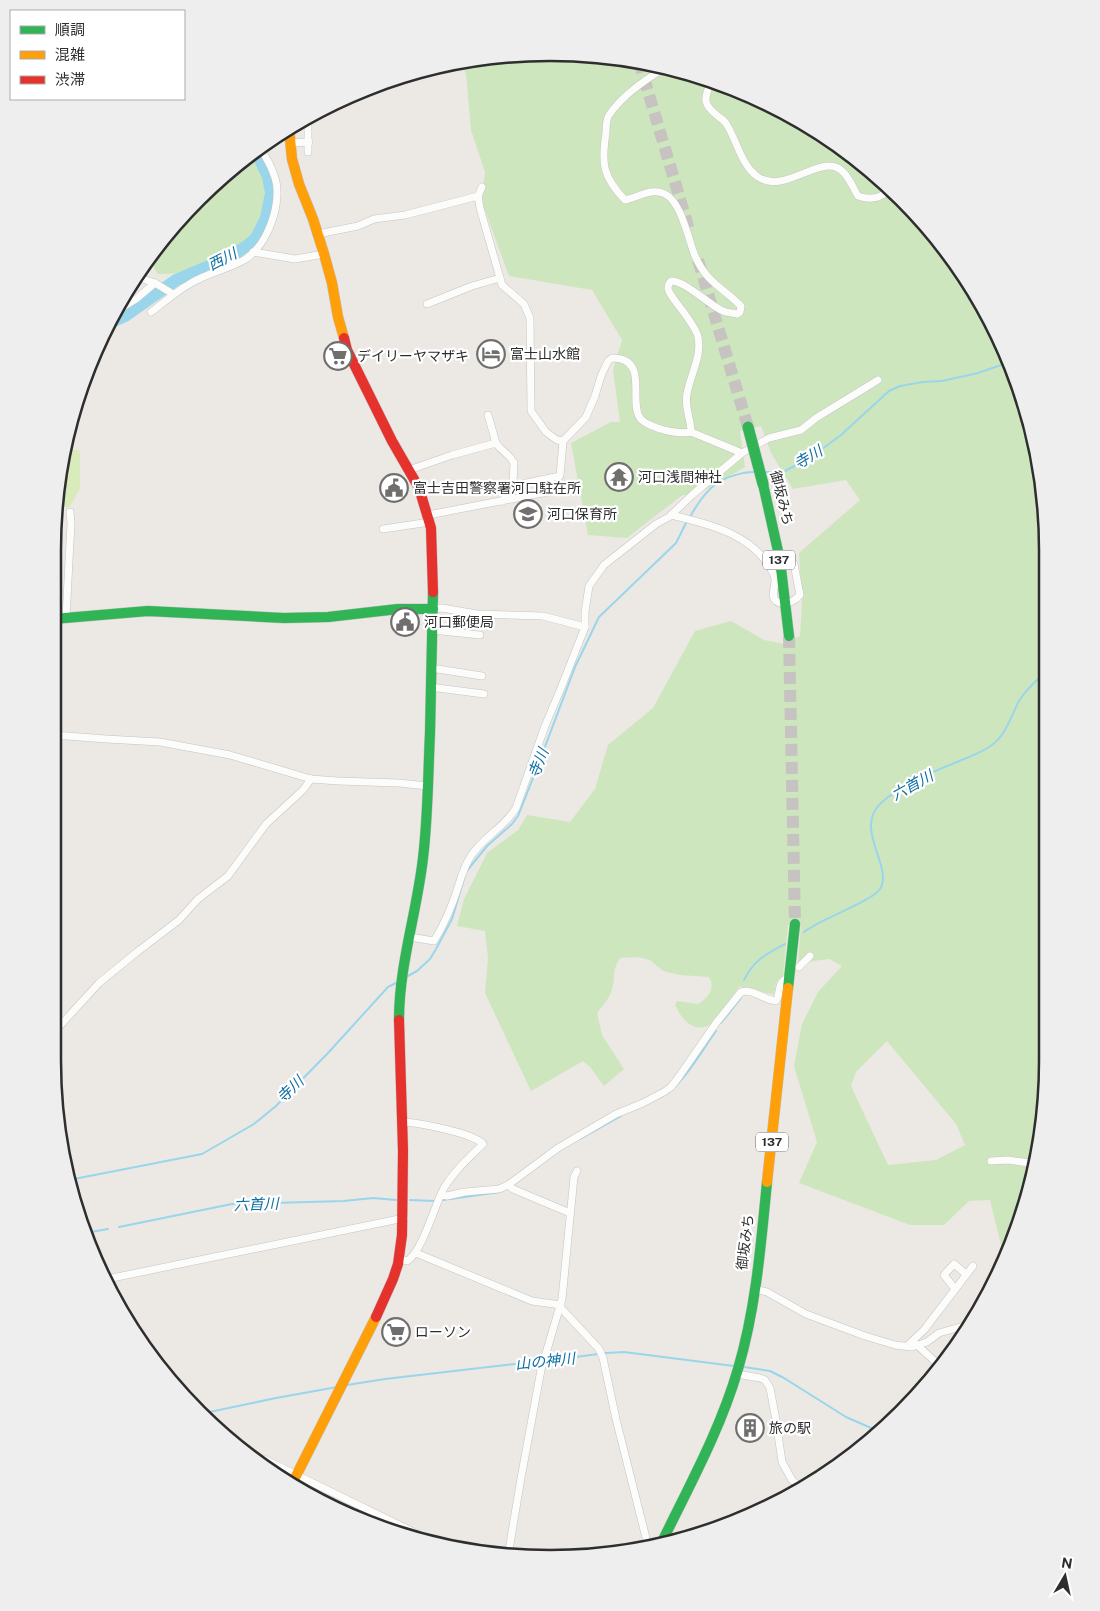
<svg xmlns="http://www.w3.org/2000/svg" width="1100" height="1611" font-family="'Public Sans','Noto Sans JP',sans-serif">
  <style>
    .green { fill: #cee6be; fill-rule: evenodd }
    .pitch { fill: #d9eabb }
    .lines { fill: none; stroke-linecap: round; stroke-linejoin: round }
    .stream { stroke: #99d6ec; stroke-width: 2 }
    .river { stroke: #99d6ec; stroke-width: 12 }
    .highway-tunnel { stroke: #c6c3c0; stroke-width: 12; stroke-dasharray: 12 6; stroke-linecap: butt }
    .street-casing { stroke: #c5c4c5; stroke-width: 8 }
    .fast-casing { stroke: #c5c4c5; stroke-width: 11 }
    .slow-casing { stroke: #c5c4c5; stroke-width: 11 }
    .jam-casing { stroke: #c5c4c5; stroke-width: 11 }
    .street { stroke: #fcfcfb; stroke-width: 7 }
    .fast { stroke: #30b455; stroke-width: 10 }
    .slow { stroke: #ff9f0a; stroke-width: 10 }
    .jam { stroke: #e5322d; stroke-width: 10 }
    .fast-bridge-casing { stroke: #c6c5c4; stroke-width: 12; stroke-linecap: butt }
    .fast-bridge { stroke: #30b455; stroke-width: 11 }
    .labels { text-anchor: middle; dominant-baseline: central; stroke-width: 4.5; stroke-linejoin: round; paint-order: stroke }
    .shield { fill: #fff; stroke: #6d6d6d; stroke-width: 1 }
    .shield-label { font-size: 12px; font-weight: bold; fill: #2e2e2e }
    .poi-label { font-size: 14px; fill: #2e2e2e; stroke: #fff; text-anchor: start }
    .street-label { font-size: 14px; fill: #2e2e2e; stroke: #fff }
    .water-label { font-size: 15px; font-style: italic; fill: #0d6fa3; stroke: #fff }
    .rim { fill: none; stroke: #2e2e2e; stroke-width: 2.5 }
  </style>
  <rect width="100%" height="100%" fill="#ece8e4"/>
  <g class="green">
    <path d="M550,53l97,9 93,28 86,46 76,62 61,75 47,86 28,94 10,97v511l-10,97 -34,99 -14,-57 -21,1 -25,24h-34l-111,-42 18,-41 -23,-76 8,-42 16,-32 24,-26 -13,-7 -31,4 3,-38h-13l-5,51 -7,7 -2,11c-13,0 -22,-9 -35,-7 -6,8 -21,32 -28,37 -17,11 -30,-6 -36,-19l2,-4 21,3c10,-6 18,-16 11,-27l-29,-2 -17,-4 -13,-11 -13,-3 -17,1c-9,14 -4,19 -8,31 -2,9 -9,16 -15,24l5,22 22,34 -20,17 -14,-19 -7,-6 -52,30 -46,-98 3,-35 -3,-27 -28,-5 7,-27 23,-46 31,-23 9,-15 43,7 25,-33 13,-44 45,-37 42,-77 36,-10 33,19 21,4 15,-8 2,-34 -3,-49 61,-53 -14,-20 -53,9 -22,-36 -10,-27 -21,5 5,36 -38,22 -26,7 -54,42 -39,-3 -17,-92 40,-21h9l-7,-52 9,-30 -30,-50 -83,-14 -27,-74 3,-30 -14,-42 -5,-57 -8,-11zM887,1041l69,83 9,21 -29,15 -48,5 -37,-79 5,-14z"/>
    <path d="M254,153l9,22 3,35 -14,37 -43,24 -14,2 -37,1 -10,-15c27,-43 67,-75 106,-106z"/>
  </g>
  <polygon class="pitch" points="63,450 78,450 80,453 80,488 71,505 69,507 57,507"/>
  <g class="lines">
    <g class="stream">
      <polyline points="766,472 783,472 810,458 841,435 889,391 900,386 923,382 942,381 978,373 1010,362"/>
      <path d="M690,517c6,-11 15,-25 26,-33 9,-7 27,-12 38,-12"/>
      <path d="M804,932c16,-13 67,-30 76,-43 14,-22 -27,-60 1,-86 18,-17 53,-32 76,-41 12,-5 24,-9 35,-17 14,-10 19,-29 27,-44 7,-12 19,-22 29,-31"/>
      <polyline points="406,977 417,971 430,959 436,949 452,919 466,872 487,846 512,824 518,816 537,768 575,667 599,617 676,543 687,521"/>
      <path d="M744,980c10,-20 22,-26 41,-36"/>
      <polyline points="721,1023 741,998"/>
      <path d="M656,1099c23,-6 46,-49 60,-68"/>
      <polyline points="580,1139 621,1116"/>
      <polyline points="69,1180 202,1154 254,1124 276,1106 328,1053 388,987 398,982"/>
      <polyline points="410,1200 435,1201"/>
      <polyline points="443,1200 500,1192"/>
      <polyline points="119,1227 232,1204 344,1201 373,1198 396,1200"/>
      <polyline points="85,1233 108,1229"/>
      <polyline points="545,1361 606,1353 624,1352 734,1366"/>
      <polyline points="744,1367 770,1371 784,1378 846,1417 878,1431"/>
      <polyline points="347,1385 385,1379 540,1361"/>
      <polyline points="200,1414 276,1398 337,1387"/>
    </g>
    <polyline class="river" points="107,324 125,316 176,280 230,257 248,245 256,238 266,218 271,193 268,177 256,151"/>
    <g class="highway-tunnel">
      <polyline points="639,61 690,233"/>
      <polyline points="698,260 748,427"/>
      <polyline points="789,636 795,924"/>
    </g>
    <defs>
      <g id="street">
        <path d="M665,68c-19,11 -43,28 -56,47 -3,4 -3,13 -3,18 -5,31 -3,44 19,67 12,-2 27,-13 40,-6 17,9 23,45 30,62 12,27 27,31 46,50l-1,6 -3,2c-5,-1 -11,-1 -16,-4 -13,-6 -37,-30 -50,-29 -2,3 -3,3 -3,7 0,8 27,34 30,49 4,20 -8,38 -11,57 -3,14 4,24 4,38l51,21"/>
        <path d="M711,81c-7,19 -9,23 8,36 3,2 6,4 8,8 10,16 14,40 31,52 28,19 66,-28 86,-4 6,6 9,15 14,23 11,4 24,3 32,-8"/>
        <polyline points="290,143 309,142"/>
        <polyline points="308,152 308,118"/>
        <polyline points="482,187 478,196 480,208 502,285 524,304 530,318 531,411 546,432 557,440 563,441"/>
        <polyline points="318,234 358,226 374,219 405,215 478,196"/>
        <polyline points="253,252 295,259 324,254"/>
        <polyline points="137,277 155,283 173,294"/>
        <polyline points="427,304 472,286 500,278"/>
        <polyline points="115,312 136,299 155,283"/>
        <path d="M151,312c13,-10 26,-21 40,-29 17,-10 37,-14 53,-23 24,-14 40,-60 30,-85 -3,-10 -9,-19 -14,-28"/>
        <polyline points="488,415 496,443 500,448 510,457 514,463 513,482 512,488 502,501"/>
        <polyline points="409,470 452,455 496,443"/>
        <path d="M512,486l48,-10 3,-35 23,-24 9,-21 6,-20 7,-15 4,-3c38,0 16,43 28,60 4,6 17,10 24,12 9,2 18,4 27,2"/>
        <polyline points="428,515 568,488"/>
        <path d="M671,515c39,9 85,20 103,60 4,8 -5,21 2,26 8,6 19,0 24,-6l-6,-31"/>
        <polyline points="383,529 430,522"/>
        <polyline points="433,609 442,608 477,614 543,616 585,627"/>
        <polyline points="66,618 71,523 70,512"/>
        <polyline points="432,630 480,635"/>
        <polyline points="431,668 482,676"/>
        <polyline points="430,687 484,694"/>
        <polyline points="54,735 106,739 160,742 230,755 311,779 338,781 399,783 428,786"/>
        <path d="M410,937l24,4c11,-18 19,-37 25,-57 3,-10 6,-19 12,-28 12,-19 34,-29 45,-48l29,-82 16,-38 24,-61v-15l4,-26 15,-21 52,-41 13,-7 23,-22 50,-42 27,-15 32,-8 15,-12 62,-38"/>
        <polyline points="799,967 810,956"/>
        <polyline points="56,1030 99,983 137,952 179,920 198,899 228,876 266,824 303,790 311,779"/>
        <polyline points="991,1161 1008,1160 1036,1164"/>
        <polyline points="508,1185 513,1189 570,1213"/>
        <path d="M441,1195l6,1 18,-4 34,-3 9,-4 50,-37 58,-34 27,-11 21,-11 7,-5 7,-9 38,-55 25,-31c11,-4 23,8 35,9 5,-8 1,-15 8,-21"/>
        <polyline points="416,1253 532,1301 561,1305"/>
        <path d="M400,1259l7,2c16,-10 27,-55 37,-73 10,-17 25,-30 39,-44 -10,-11 -63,-21 -80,-22"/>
        <polyline points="107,1279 404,1218"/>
        <polyline points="755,1289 767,1292 806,1314 865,1336 895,1345 912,1347 927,1342 939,1333 971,1324"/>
        <polyline points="955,1289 944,1275 954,1264 966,1274"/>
        <polyline points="560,1307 599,1349 603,1358 616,1419 647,1542 645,1549"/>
        <polyline points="917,1345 940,1366"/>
        <polyline points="907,1346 924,1330 973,1266"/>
        <polyline points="737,1374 760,1378 765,1380 770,1388 776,1420 782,1462 792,1480 801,1488 805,1487"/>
        <polyline points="264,1459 438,1544"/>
        <polyline points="508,1556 521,1478 541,1370 562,1299 574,1177 577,1171"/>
      </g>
      <g id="fast">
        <polyline points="763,484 780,560 789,636"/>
        <polyline points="53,619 148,611 284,618 328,617 398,609 433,609"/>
        <polyline points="788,988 795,924"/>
        <path d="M399,1020c0,-55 18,-108 24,-162 5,-41 5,-83 7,-125 1,-47 2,-94 3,-141"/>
        <path d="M660,1546c28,-58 60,-115 78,-177 18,-61 23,-125 29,-187"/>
      </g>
      <g id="slow">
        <polyline points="289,128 292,159 299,184 313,219 324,254 332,283 338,317 344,338"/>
        <polyline points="767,1182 788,988"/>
        <polyline points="293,1482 376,1317"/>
      </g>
      <g id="jam">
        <polyline points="344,338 347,350 392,441 419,488 431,528 433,592"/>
        <polyline points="376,1317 393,1279 398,1264 402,1235 403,1151 399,1020"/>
      </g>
    </defs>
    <use href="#street" class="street-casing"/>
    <use href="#fast" class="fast-casing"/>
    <use href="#slow" class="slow-casing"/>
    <use href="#jam" class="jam-casing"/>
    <use href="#street" class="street"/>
    <use href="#fast" class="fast"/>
    <use href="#slow" class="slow"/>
    <use href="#jam" class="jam"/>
    <defs>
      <polyline id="fast-bridge" points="748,427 763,484"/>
    </defs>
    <use href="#fast-bridge" class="fast-bridge-casing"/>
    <use href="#fast-bridge" class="fast-bridge"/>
  </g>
  <defs>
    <symbol id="hotel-ring" viewBox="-11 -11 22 22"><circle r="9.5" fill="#fff" stroke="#706f6e" stroke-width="1.5"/><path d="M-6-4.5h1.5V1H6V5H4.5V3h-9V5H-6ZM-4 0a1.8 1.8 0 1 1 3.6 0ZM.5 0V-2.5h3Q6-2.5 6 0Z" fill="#706f6e"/></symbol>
    <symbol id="supermarket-ring" viewBox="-11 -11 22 22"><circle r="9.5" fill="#fff" stroke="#706f6e" stroke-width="1.5"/><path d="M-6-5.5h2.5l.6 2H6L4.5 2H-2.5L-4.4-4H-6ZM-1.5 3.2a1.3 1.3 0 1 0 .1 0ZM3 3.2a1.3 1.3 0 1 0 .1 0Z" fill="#706f6e"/></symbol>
    <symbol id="temple-ring" viewBox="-11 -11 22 22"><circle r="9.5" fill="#fff" stroke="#706f6e" stroke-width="1.5"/><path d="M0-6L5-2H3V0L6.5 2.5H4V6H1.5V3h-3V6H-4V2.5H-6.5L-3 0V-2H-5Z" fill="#706f6e"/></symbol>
    <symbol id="civic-ring" viewBox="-11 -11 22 22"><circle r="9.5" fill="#fff" stroke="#706f6e" stroke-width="1.5"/><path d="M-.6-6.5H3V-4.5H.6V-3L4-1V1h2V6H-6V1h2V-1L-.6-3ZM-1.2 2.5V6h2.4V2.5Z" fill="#706f6e"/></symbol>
    <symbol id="school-ring" viewBox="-11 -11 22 22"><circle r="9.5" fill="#fff" stroke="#706f6e" stroke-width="1.5"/><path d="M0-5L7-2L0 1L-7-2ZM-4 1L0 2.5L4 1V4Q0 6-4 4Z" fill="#706f6e"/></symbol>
    <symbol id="building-ring" viewBox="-11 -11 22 22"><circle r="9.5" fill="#fff" stroke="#706f6e" stroke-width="1.5"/><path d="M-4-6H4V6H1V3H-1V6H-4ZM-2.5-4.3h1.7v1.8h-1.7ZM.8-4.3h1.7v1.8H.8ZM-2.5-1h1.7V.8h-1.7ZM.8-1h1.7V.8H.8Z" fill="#706f6e"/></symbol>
  </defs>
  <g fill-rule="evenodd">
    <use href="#hotel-ring" x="475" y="338" width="32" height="32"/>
    <use href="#supermarket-ring" x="322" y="340" width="32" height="32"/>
    <use href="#temple-ring" x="603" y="461" width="32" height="32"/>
    <use href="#civic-ring" x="378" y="472" width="32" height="32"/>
    <use href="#school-ring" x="512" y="498" width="32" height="32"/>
    <use href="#civic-ring" x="389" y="606" width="32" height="32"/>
    <use href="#supermarket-ring" x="380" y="1316" width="32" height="32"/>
    <use href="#building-ring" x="734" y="1412" width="32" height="32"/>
  </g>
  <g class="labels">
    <g class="shield">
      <rect x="763" y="550.5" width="32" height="19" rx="4"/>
      <rect x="756" y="1132.5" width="32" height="19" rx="4"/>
    </g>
    <g class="shield-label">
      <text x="779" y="560">137</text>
      <text x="772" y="1142">137</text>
    </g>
    <g class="poi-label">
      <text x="510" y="354">富士山水館</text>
      <text x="357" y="356">デイリーヤマザキ</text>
      <text x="638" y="477">河口浅間神社</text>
      <text x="413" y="488">富士吉田警察署河口駐在所</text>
      <text x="547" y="514">河口保育所</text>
      <text x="424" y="622">河口郵便局</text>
      <text x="415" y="1332">ローソン</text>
      <text x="769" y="1428">旅の駅</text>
    </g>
    <g class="street-label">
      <text transform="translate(782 498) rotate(76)">御坂みち</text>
      <text transform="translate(745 1242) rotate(-83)">御坂みち</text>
    </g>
    <g class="water-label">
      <text transform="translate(222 259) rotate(-27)">西川</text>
      <text transform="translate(808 457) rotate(-31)">寺川</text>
      <text transform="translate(538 763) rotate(-69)">寺川</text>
      <text transform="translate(912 785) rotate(-29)">六首川</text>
      <text transform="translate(290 1089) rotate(-44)">寺川</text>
      <text transform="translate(256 1204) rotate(-2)">六首川</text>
      <text transform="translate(545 1361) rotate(-6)">山の神川</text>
    </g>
  </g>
  <path d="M0 0H1100V1611H0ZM550 61H550A489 489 0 0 1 1039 550V1061A489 489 0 0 1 550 1550H550A489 489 0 0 1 61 1061V550A489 489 0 0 1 550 61Z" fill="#eee" fill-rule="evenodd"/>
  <path class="rim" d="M550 61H550A489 489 0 0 1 1039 550V1061A489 489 0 0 1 550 1550H550A489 489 0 0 1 61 1061V550A489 489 0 0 1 550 61Z"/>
  <rect x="10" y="10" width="175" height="90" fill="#ffffff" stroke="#ababab"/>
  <rect x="20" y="26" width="25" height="8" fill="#30b455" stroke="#ababab"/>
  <text x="55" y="35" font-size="15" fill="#2e2e2e">順調</text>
  <rect x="20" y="51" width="25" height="8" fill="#ff9f0a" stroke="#ababab"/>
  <text x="55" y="60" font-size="15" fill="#2e2e2e">混雑</text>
  <rect x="20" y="76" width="25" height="8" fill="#e5322d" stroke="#ababab"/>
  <text x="55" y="85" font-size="15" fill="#2e2e2e">渋滞</text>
  <g transform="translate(1065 1576) rotate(9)" stroke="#ffffff" stroke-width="4" paint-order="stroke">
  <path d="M0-4L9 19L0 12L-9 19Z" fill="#2e2e2e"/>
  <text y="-8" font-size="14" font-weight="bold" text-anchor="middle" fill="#2e2e2e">N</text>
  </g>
</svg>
